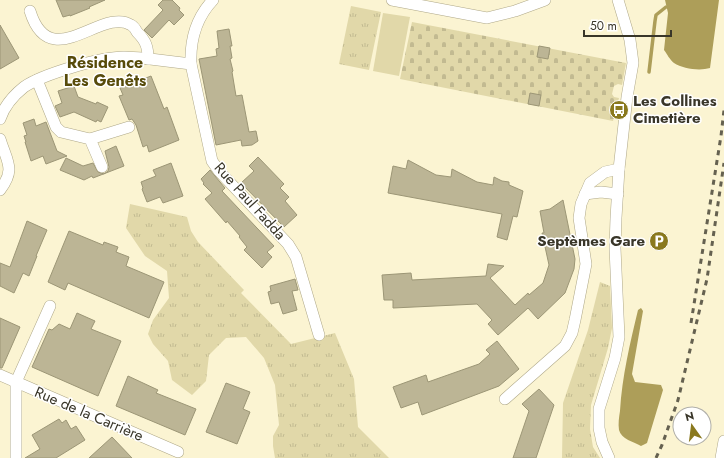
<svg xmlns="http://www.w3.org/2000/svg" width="724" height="458" font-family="Jost,sans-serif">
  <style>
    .grass { fill: url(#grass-tufts) }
    .cemetery { fill: url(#cemetery-stones) }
    .garden { fill: #e1d8a9 }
    .water { fill: #ad9e59 }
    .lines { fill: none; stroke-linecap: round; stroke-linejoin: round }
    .stream { stroke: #ad9e59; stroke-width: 3.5 }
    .building { fill: #bcb595; stroke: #9c9676 }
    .street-casing { stroke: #afa888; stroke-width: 12 }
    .street { stroke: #fff; stroke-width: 11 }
    .rail { stroke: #656150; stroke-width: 3; stroke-dasharray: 5 5; stroke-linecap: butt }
    .labels { text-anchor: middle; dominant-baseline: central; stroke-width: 3; stroke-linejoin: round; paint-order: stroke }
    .poi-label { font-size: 15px; font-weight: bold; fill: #393629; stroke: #fff; text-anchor: start }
    .street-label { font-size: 15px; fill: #393629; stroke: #fff }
    .neighbourhood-label { font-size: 16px; font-weight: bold; fill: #574b0a; stroke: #fff }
  </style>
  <defs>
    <pattern id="grass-tufts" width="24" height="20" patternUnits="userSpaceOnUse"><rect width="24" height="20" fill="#e1d8a9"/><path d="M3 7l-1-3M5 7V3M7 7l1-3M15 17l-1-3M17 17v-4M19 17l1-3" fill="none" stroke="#c2ba91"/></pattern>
    <pattern id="cemetery-stones" width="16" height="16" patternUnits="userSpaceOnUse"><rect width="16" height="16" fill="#e1d8a9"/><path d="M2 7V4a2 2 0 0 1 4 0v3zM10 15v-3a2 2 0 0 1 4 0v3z" fill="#c2ba91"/></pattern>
  </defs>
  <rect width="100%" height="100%" fill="#fbf4d2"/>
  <g class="grass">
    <polygon points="351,6 381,12 369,70 339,64"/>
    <polygon points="130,204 187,217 191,231 198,242 244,290 241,293 291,344 335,333 354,379 358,427 389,458 275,458 273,446 273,436 279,425 275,385 264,358 246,337 226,338 209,355 206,381 192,395 172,380 168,361 153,344 148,334 153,320 169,298 167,271 145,256 126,228"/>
    <polygon points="600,282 610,286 612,328 608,348 591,405 590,429 593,447 600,458 562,458 563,403 588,330"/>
  </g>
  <polygon class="cemetery" points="412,22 626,63 622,85 618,84 614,86 612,94 614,97 619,98 613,121 400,79"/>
  <polygon class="garden" points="383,13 410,17 399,76 373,71"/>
  <g class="water">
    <path d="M665,0h54l-9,68c-10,3 -27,1 -36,-5 -4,-3 -7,-9 -10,-13l4,-37z"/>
    <path d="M641,308l2,3 -11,63 3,8 26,3 2,5 -16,53 -6,3c-7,-4 -20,-7 -22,-16 -1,-6 0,-13 1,-19 2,-34 10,-68 18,-101z"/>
  </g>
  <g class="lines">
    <polyline class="stream" points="649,72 655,21 656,15 666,7"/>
  </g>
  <g class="building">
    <polygon points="56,0 105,0 89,7 90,8 70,16 70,15 63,17"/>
    <polygon points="163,0 172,0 180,8 179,10 184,15 174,25 169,20 152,38 144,30 163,10 158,5"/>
    <polygon points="0,25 19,58 0,69"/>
    <polygon points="229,29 232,46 230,46 232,58 230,59 233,71 232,72 236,96 242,95 249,132 256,131 258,141 252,145 242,146 241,140 216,145 199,59 217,56 216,49 219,48 217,31"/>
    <polygon points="539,46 550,48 548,59 537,57"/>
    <polygon points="151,76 164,109 167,107 179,140 149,152 147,145 143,147 136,125 132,119 129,120 119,96 123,95 120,88"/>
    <polygon points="74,86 78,97 96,104 97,102 108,107 101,122 97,120 96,122 74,112 60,117 55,106 62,103 58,91"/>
    <polygon points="530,93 541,95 539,106 528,104"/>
    <polygon points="34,119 36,126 46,122 57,151 67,156 46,164 43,156 31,161 25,142 26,142 24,136 27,135 23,123"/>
    <polygon points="116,146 124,166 93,178 92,176 84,180 60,170 66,158 83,166 93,163 98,172 104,174 108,171 109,167 105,151"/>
    <polygon points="258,157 284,184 280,188 289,197 285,201 297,215 284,227 241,183 254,171 249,166"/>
    <polygon points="408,160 436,175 451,177 452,169 477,182 493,185 494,177 502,181 509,182 509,185 523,191 517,217 513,216 507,240 497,237 502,214 388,193 393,166 406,169"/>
    <polygon points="171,163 183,196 163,203 160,197 147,202 142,189 143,188 141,182 156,176 153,170"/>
    <polygon points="210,170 225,188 222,191 274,246 267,252 272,257 262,268 244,250 247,247 239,237 240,236 227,221 226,223 205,199 212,193 203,184 204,183 201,179"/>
    <polygon points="563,200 575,259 574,269 565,293 538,319 528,308 498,335 488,324 492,320 477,304 393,308 393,300 384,300 382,275 411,273 412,280 486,276 488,264 504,266 490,278 515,305 528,293 529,295 543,283 549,265 542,233 544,233 540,211 550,209"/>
    <polygon points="27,221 47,230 36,256 37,256 29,276 23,273 14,293 0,286 0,263 10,267"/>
    <polygon points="69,231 103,245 104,242 118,247 116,252 129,257 126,266 164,282 149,318 68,283 65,290 48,282"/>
    <polygon points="295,279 298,290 292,291 297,310 283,314 279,302 271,304 268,292 271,291 270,286"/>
    <polygon points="77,313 95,321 91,329 121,341 98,396 32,367 49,329 52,330 59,324 70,329"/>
    <polygon points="0,318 20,327 2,368 0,368"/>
    <polygon points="497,341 519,369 499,386 422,415 418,402 401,408 393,387 426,375 428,382 479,364 490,354 486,350"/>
    <polygon points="128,376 158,390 156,393 196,409 185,435 116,406"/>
    <polygon points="226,383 250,392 243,409 250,412 237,444 206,432"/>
    <polygon points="539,389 554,405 536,458 513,458 529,411 522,404"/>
    <polygon points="59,419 62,423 66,420 71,429 76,426 85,440 56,458 25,458 40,449 32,435"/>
    <polygon points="112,437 132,458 89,458"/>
  </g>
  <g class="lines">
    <defs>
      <g id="street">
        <path d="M213,0c-17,18 -23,40 -22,64l21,97 7,10 69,73 8,13 23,78"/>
        <polyline points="392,0 487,18 515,11 545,0"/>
        <path d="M30,11c20,65 72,-5 101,14 2,1 5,5 6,7 9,9 11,15 11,27"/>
        <polyline points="37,80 56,127 61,132 90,139 102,167"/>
        <path d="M0,119c4,-12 14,-24 24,-32 19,-13 77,-30 100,-30 6,0 12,1 18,1 17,2 33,4 49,6"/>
        <path d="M0,139c7,23 16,30 0,51"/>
        <polyline points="90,139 129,127"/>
        <polyline points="585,194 601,192 618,194"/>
        <polyline points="0,375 178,452"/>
        <polyline points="505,399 565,346 572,333 575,320 586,264 579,218 581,204 590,183 605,172 619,169"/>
        <polyline points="16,458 16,382 50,306"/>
        <polyline points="609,458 602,442 599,428 599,409 615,358 619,337 615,248 616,218 619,169 627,97 633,63 630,40 618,0"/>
        <polyline points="721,458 724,441"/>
      </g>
    </defs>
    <use href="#street" class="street-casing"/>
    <use href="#street" class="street"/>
    <g class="rail">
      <polyline points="691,323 721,136 724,110"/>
      <polyline points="656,458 662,445 678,400 707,279 724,163"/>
    </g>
  </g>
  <defs>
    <symbol id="bus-disc" viewBox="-11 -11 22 22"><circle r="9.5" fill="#8a791e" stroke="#fff"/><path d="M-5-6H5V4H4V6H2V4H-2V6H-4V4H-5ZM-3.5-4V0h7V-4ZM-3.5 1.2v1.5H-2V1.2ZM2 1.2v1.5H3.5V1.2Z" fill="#fff"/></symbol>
    <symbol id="parking-disc" viewBox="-11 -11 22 22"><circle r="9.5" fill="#8a791e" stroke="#fff"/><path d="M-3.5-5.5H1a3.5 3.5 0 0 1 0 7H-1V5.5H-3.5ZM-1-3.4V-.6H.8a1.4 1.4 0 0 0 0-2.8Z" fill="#fff"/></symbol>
  </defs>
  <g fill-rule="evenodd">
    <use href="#bus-disc" x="608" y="99" width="22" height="22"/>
    <use href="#parking-disc" x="648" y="230" width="22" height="22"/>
  </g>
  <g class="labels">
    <g class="poi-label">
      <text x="633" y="101">Les Collines<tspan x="633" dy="17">Cimetière</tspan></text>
      <text x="645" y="241" text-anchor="end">Septèmes Gare</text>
    </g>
    <g class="street-label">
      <text transform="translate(250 201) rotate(48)">Rue Paul Fadda</text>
      <text transform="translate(89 414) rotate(23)">Rue de la Carrière</text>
    </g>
    <g class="neighbourhood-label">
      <text x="105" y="62">Résidence<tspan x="105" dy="18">Les Genêts</tspan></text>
    </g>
  </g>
  <g transform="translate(692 426) rotate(346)"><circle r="19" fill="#ffffff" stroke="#b0afa9"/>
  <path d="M0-3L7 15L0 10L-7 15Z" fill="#8a791e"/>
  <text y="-6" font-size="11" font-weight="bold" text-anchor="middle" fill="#393629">N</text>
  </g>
  <path d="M584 30v6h87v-6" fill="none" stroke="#393629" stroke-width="2"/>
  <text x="590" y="30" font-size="12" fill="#393629" stroke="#ffffff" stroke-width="3" paint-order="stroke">50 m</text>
</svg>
